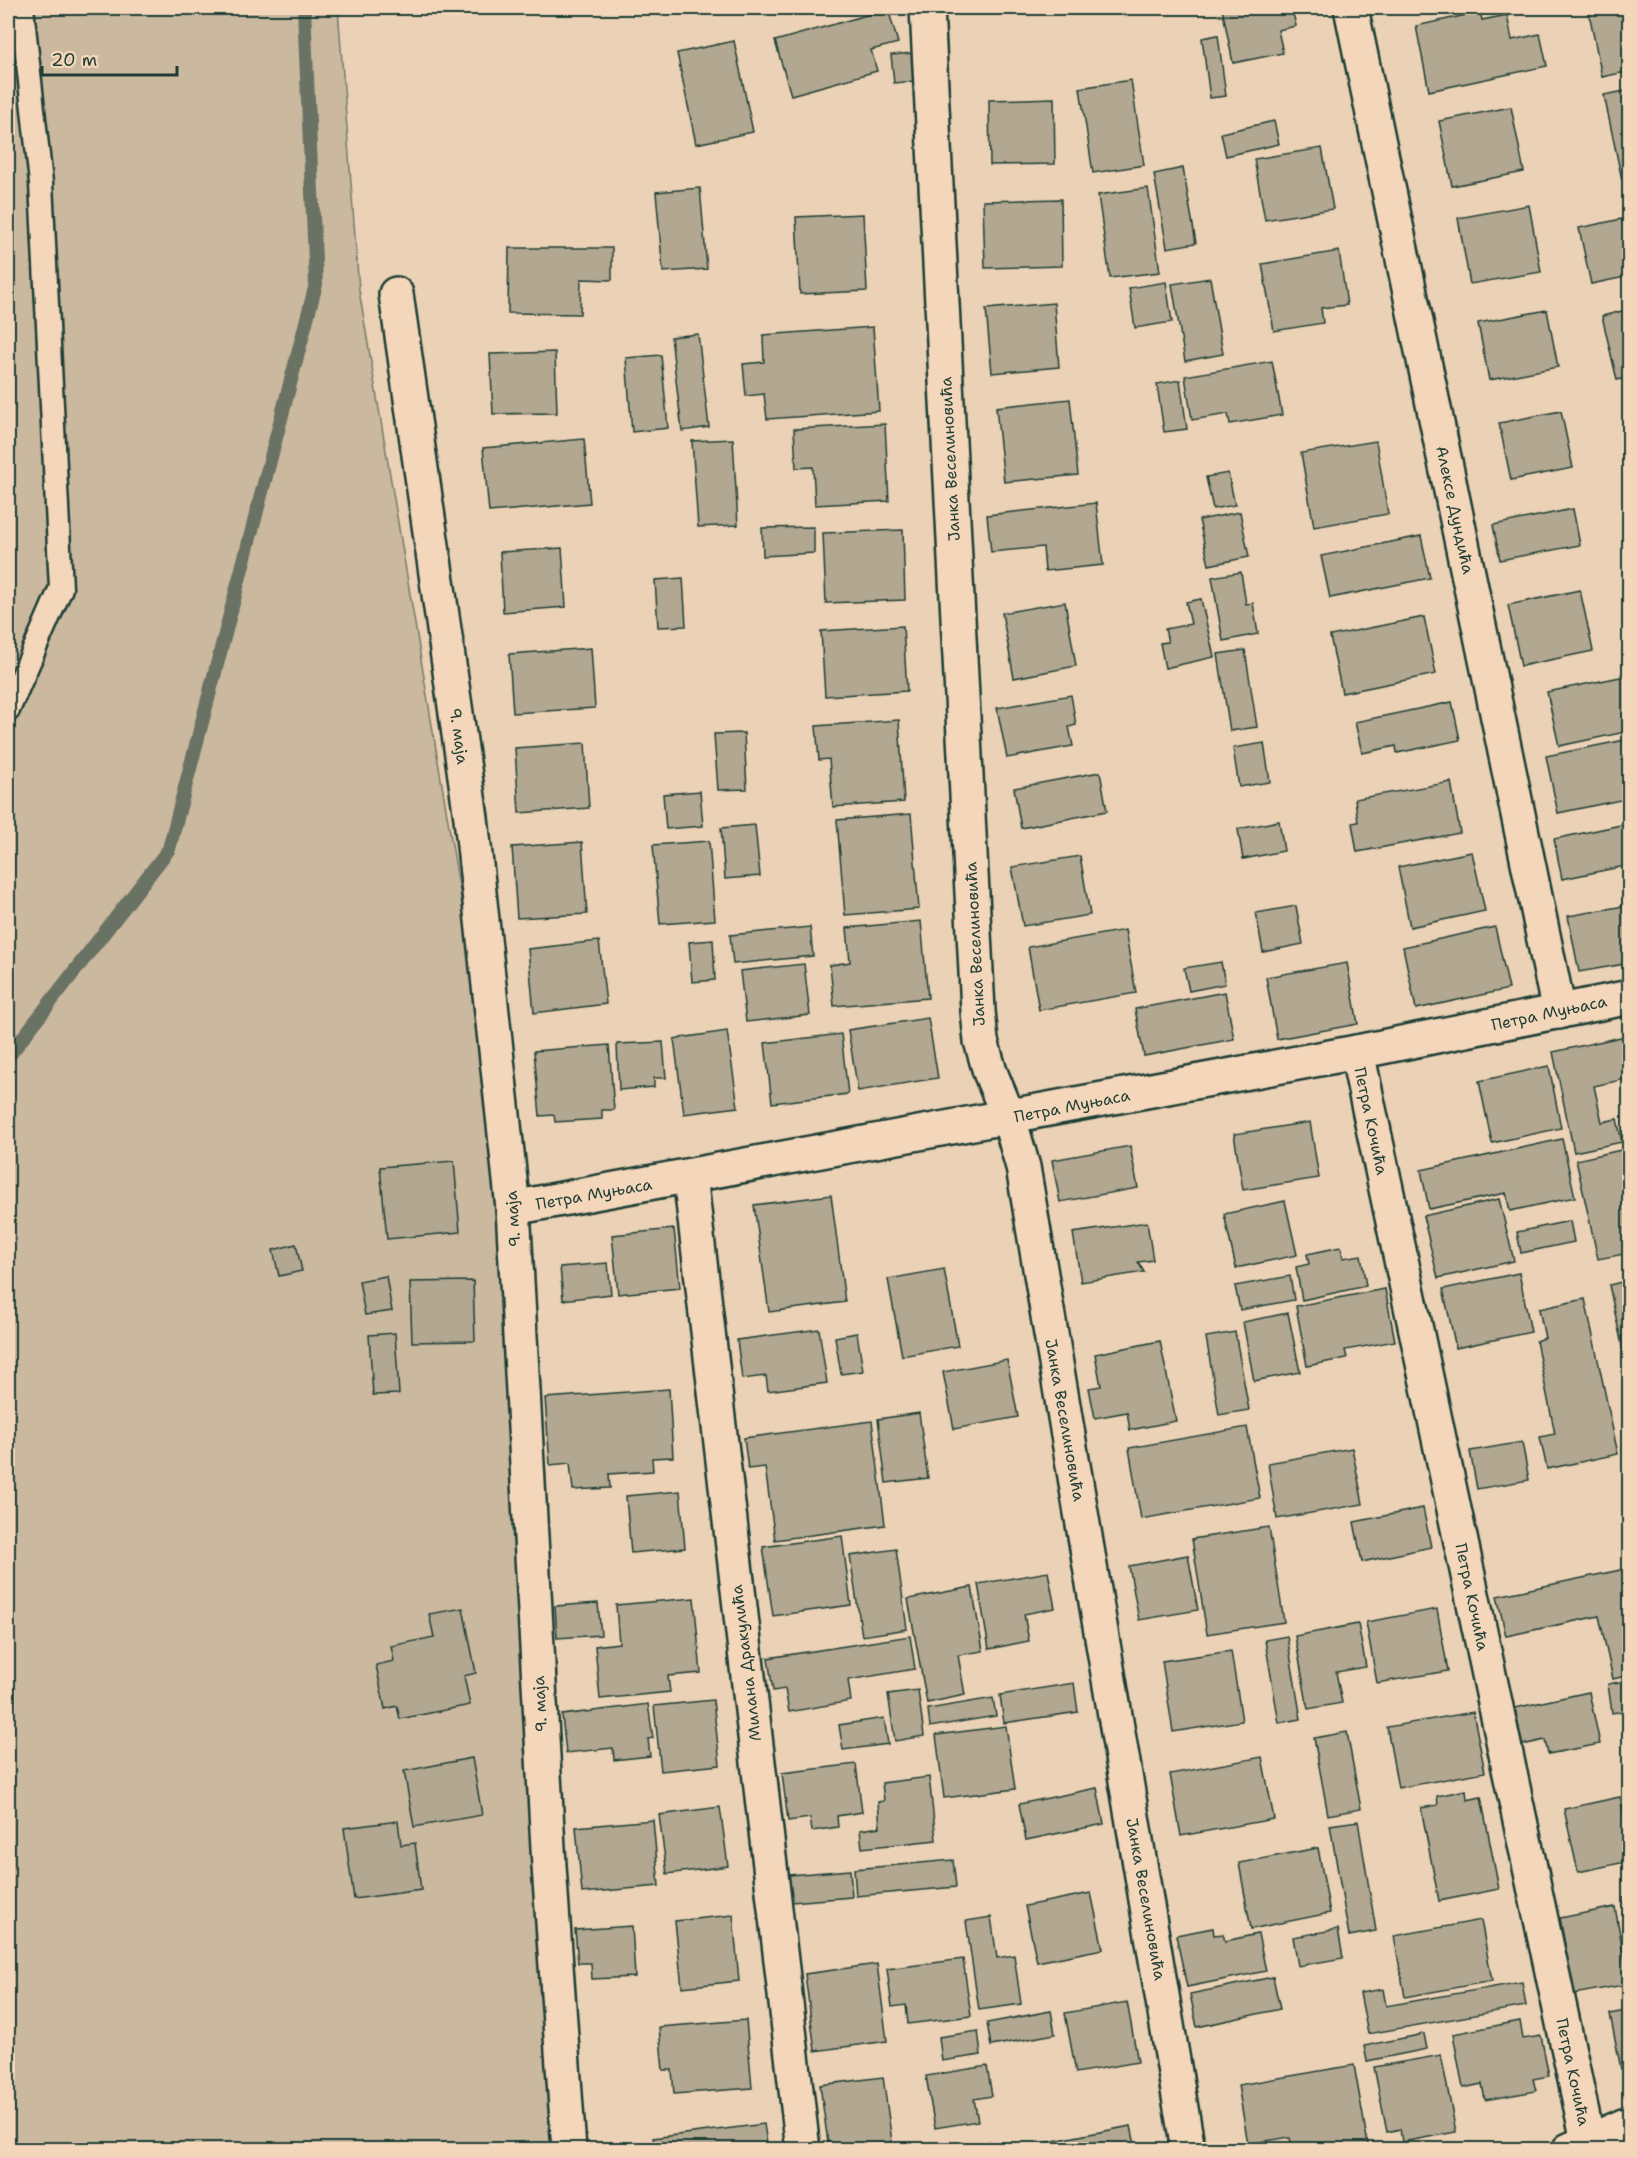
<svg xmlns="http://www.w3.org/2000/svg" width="1637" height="2157" font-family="'Shantell Sans',sans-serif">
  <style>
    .green { fill: #cab89f; stroke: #747a6a; stroke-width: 1.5 }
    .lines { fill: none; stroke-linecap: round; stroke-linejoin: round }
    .stream { stroke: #697263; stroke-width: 14 }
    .building { fill: #b2a790; stroke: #1f3d34; stroke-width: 1.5 }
    .lane-casing { stroke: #1f3d34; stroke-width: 27 }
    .street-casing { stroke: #1f3d34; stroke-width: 38 }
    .lane { stroke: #f4d7ba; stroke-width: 22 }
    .street { stroke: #f4d7ba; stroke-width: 33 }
    .labels { text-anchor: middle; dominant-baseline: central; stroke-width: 4.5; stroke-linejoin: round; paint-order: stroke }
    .street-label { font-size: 16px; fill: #1f3d34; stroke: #f4d7ba }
  </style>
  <rect width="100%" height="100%" fill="#ebd1b5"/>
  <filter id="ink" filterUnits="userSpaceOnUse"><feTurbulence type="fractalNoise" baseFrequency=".0167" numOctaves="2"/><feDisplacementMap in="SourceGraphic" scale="12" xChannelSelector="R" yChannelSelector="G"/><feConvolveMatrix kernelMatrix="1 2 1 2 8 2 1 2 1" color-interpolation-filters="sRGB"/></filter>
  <g filter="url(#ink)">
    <polygon class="green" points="8,8 338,8 359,290 513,1208 569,2149 8,2150"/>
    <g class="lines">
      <polyline class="stream" points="8,1057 169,849 316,284 304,8"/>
    </g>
    <g class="building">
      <polygon points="961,8 1008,8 1008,10"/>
      <polygon points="1222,8 1292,8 1296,26 1278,30 1283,53 1233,63"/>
      <polygon points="1588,8 1630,8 1630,71 1602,77"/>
      <polygon points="888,9 898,43 871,50 877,71 791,95 775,41"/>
      <polygon points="1480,12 1482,20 1507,15 1512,40 1540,34 1547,66 1429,91 1416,26"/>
      <polygon points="1218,35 1226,96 1210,98 1202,38"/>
      <polygon points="734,41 753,132 696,144 677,53"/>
      <polygon points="913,53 915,81 894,83 891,55"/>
      <polygon points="1131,80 1144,165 1093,173 1080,88"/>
      <polygon points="1630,90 1630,178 1622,180 1604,95"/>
      <polygon points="1054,98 1055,164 990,165 989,100"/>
      <polygon points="1511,107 1524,172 1452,186 1439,121"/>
      <polygon points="1274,121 1279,144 1226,156 1221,133"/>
      <polygon points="1322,148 1333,209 1265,220 1254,159"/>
      <polygon points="1183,168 1196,243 1167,248 1154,174"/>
      <polygon points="700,188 707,269 663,272 656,192"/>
      <polygon points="1148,188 1160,272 1110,278 1098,195"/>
      <polygon points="1061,199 1062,266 985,268 983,201"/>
      <polygon points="1529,205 1541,272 1470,284 1458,218"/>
      <polygon points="863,214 867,291 800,294 796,217"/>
      <polygon points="1622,219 1630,254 1630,276 1591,284 1579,228"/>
      <polygon points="509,248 612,248 612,280 581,279 580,314 508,313"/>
      <polygon points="1339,251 1347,305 1321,308 1323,323 1274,331 1262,264"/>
      <polygon points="1210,278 1223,354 1185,361 1172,284"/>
      <polygon points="1166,282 1172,322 1135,328 1129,288"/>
      <polygon points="1054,303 1059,367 992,373 986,309"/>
      <polygon points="1630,309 1630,377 1617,380 1602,316"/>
      <polygon points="1547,310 1558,367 1489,380 1478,323"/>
      <polygon points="873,327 879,411 767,419 764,394 746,396 743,364 764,362 763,335"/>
      <polygon points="698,334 709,427 682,431 671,337"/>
      <polygon points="555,352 557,413 493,414 490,354"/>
      <polygon points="661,355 668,428 632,432 626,358"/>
      <polygon points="1272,361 1282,415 1230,424 1228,414 1192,420 1185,376"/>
      <polygon points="1180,380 1187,429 1164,432 1157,384"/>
      <polygon points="1070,399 1078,475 1004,482 996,407"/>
      <polygon points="1561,411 1573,468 1511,480 1499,423"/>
      <polygon points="885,424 889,501 815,505 813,467 796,468 794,429"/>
      <polygon points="584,439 590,503 489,512 483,448"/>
      <polygon points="733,439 738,525 698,527 692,441"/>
      <polygon points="1376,441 1388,514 1314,527 1301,453"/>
      <polygon points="1228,473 1235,505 1213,509 1206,477"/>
      <polygon points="1630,492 1630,513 1625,493"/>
      <polygon points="1096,503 1103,565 1045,571 1043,547 991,552 987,515"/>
      <polygon points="1573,509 1580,545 1500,560 1493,525"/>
      <polygon points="1240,512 1249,557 1209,565 1199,520"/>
      <polygon points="814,527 814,553 763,556 762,528"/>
      <polygon points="903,530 905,600 826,603 823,533"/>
      <polygon points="1421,536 1430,578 1330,598 1321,556"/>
      <polygon points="562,548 566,607 503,612 500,552"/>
      <polygon points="1241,572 1246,604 1253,603 1258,634 1223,641 1212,577"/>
      <polygon points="683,578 686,626 658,627 655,580"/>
      <polygon points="1580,590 1593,651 1521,666 1508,605"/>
      <polygon points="1201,599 1214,657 1165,668 1160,643 1168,642 1165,629 1191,624 1186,602"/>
      <polygon points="1065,602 1076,666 1014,678 1002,613"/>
      <polygon points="1424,617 1436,674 1342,693 1330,636"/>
      <polygon points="903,626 907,691 825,696 821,631"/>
      <polygon points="591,648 595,708 513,713 509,654"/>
      <polygon points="1245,650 1257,727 1230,731 1218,654"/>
      <polygon points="1630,675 1630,731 1559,746 1547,692"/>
      <polygon points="1071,695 1076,725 1069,727 1073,746 1007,758 997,708"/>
      <polygon points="1452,702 1460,740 1397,753 1396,746 1362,753 1355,722"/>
      <polygon points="899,720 904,802 833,807 829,759 819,760 816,726"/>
      <polygon points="744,733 747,789 718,790 714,734"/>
      <polygon points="1630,739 1630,798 1558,813 1546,756"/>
      <polygon points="585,743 589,808 519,813 515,748"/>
      <polygon points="1264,743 1270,782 1239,787 1233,748"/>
      <polygon points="1100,772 1107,811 1021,828 1014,788"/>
      <polygon points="1451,782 1460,833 1357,852 1352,823 1358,822 1355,799"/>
      <polygon points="700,791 703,826 666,829 663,794"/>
      <polygon points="911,814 919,909 845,915 837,820"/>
      <polygon points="1279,821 1284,851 1243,859 1238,829"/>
      <polygon points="1626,824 1630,839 1630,865 1562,879 1554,839"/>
      <polygon points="755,825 760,876 725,879 721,828"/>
      <polygon points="709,841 715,920 660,924 653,845"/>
      <polygon points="582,842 587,914 517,918 512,847"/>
      <polygon points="1472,852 1485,911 1410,927 1398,867"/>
      <polygon points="1080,856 1090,915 1023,926 1012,867"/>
      <polygon points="1630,905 1630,963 1579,972 1568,916"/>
      <polygon points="1296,906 1303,944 1263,952 1256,913"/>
      <polygon points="921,921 928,998 834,1006 830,965 850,962 847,928"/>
      <polygon points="810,927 813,956 733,964 730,935"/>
      <polygon points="1495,927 1509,989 1416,1009 1403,947"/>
      <polygon points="1125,930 1136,993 1039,1010 1028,947"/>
      <polygon points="713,940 715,980 692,982 689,942"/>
      <polygon points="599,941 606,1004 534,1013 528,949"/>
      <polygon points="1221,962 1225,984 1189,991 1184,968"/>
      <polygon points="1347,963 1358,1024 1277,1039 1266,977"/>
      <polygon points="804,964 810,1015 746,1022 740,971"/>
      <polygon points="1225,992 1234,1039 1144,1056 1135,1009"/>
      <polygon points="928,1018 938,1078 858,1091 848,1030"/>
      <polygon points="727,1031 738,1107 684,1114 674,1039"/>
      <polygon points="841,1034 848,1094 772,1103 765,1043"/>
      <polygon points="1630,1035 1630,1078 1594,1086 1602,1122 1617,1119 1622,1142 1574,1152 1553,1052"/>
      <polygon points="663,1042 666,1078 654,1078 654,1087 619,1090 617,1044"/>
      <polygon points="609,1045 614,1110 602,1110 602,1119 555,1122 554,1115 540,1116 534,1051"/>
      <polygon points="1549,1066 1561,1128 1492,1143 1479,1081"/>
      <polygon points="1310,1122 1319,1178 1243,1190 1234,1134"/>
      <polygon points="1562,1139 1575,1197 1510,1211 1506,1193 1429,1209 1421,1170"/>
      <polygon points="1130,1146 1138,1188 1060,1202 1052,1160"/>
      <polygon points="1630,1148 1630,1195 1626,1196 1630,1210 1630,1253 1598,1259 1576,1160"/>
      <polygon points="454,1161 460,1232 387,1239 380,1167"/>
      <polygon points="831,1195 845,1302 769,1312 754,1205"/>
      <polygon points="1499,1199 1514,1261 1438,1278 1423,1216"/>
      <polygon points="1285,1201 1297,1255 1236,1268 1224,1214"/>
      <polygon points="1570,1221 1574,1242 1521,1253 1517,1232"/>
      <polygon points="1147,1222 1153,1260 1138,1262 1144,1272 1081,1282 1073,1233"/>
      <polygon points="674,1229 680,1288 618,1294 612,1235"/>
      <polygon points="296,1244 302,1271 279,1276 273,1250"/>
      <polygon points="1341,1247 1343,1258 1361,1255 1366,1286 1302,1300 1296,1267 1309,1264 1307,1254"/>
      <polygon points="608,1263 611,1294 563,1300 560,1267"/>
      <polygon points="944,1269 958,1346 902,1356 888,1279"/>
      <polygon points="1519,1273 1531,1332 1456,1348 1443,1289"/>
      <polygon points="386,1276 392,1311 365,1315 359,1281"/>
      <polygon points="1290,1276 1294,1300 1240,1310 1235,1286"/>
      <polygon points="1630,1280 1630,1349 1623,1350 1609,1285"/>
      <polygon points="473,1281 475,1341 412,1342 410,1282"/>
      <polygon points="1385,1289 1395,1341 1345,1350 1347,1358 1307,1366 1296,1306"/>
      <polygon points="1585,1299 1618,1454 1547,1469 1540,1437 1555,1434 1536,1341 1545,1338 1539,1309"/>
      <polygon points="1288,1313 1300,1372 1254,1381 1243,1322"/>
      <polygon points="819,1329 827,1383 768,1391 766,1376 742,1379 737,1340"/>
      <polygon points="1235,1332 1249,1410 1219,1415 1206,1337"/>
      <polygon points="395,1333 399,1394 373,1395 369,1335"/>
      <polygon points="857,1333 863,1371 841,1374 835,1337"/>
      <polygon points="1160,1341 1176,1421 1130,1430 1127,1412 1095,1418 1089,1388 1101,1386 1095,1354"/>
      <polygon points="1007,1360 1018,1417 954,1429 943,1372"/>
      <polygon points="669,1389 673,1457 652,1458 653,1471 609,1474 610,1488 573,1490 570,1463 550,1465 545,1398"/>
      <polygon points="919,1413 928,1478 886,1483 878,1419"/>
      <polygon points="872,1421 885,1525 775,1540 765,1467 748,1469 744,1438"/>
      <polygon points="1247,1427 1260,1498 1141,1519 1129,1448"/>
      <polygon points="1522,1442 1529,1480 1477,1489 1470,1451"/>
      <polygon points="1352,1448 1363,1504 1277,1519 1268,1463"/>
      <polygon points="680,1491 685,1548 631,1553 626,1496"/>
      <polygon points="1423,1508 1431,1547 1362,1562 1354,1522"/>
      <polygon points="1269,1527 1284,1622 1207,1634 1192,1539"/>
      <polygon points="842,1536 851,1605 773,1616 763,1547"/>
      <polygon points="896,1549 907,1629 862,1636 850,1556"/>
      <polygon points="1188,1555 1198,1610 1139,1620 1129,1566"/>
      <polygon points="1630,1568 1630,1675 1613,1679 1599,1616 1506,1636 1497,1596"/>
      <polygon points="1048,1572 1055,1608 1024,1614 1029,1641 989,1649 978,1584"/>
      <polygon points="972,1587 983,1651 958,1655 965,1695 927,1703 908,1599"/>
      <polygon points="694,1598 701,1673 668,1676 670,1692 600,1699 595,1646 619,1643 616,1605"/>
      <polygon points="598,1603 601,1635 557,1638 555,1606"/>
      <polygon points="463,1608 476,1673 464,1676 470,1705 400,1719 397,1706 385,1709 376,1665 394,1661 391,1646 434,1637 429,1614"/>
      <polygon points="1437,1609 1448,1671 1377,1683 1366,1622"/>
      <polygon points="1358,1624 1366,1667 1336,1672 1342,1703 1308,1709 1295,1636"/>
      <polygon points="910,1636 915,1669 848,1680 851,1701 789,1712 785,1689 773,1691 768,1658"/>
      <polygon points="1287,1636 1301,1719 1279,1723 1265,1640"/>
      <polygon points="1231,1651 1242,1721 1173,1732 1162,1661"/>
      <polygon points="1630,1680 1630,1710 1612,1713 1608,1684"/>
      <polygon points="1074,1683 1078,1712 1004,1723 1000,1695"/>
      <polygon points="918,1690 924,1736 895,1741 888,1694"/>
      <polygon points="1589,1692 1600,1744 1548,1754 1545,1740 1522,1745 1515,1708"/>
      <polygon points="993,1698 996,1716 930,1727 928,1709"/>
      <polygon points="713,1700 720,1765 661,1771 654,1706"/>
      <polygon points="648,1704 653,1738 648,1739 650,1756 614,1760 613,1748 566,1753 562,1715"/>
      <polygon points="1473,1712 1485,1772 1398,1788 1387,1727"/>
      <polygon points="884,1718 888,1744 843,1750 839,1725"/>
      <polygon points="1006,1726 1015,1789 944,1798 936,1735"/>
      <polygon points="1347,1732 1361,1809 1328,1815 1314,1738"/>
      <polygon points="1262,1757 1274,1819 1181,1836 1170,1774"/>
      <polygon points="472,1758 482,1815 414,1827 404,1771"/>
      <polygon points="856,1764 862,1812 837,1816 838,1827 812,1831 810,1818 788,1821 782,1773"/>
      <polygon points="929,1777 936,1840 862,1848 860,1830 880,1827 878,1802 884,1801 882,1783"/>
      <polygon points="1097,1788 1104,1824 1026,1840 1019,1804"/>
      <polygon points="1466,1790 1467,1800 1481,1797 1499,1889 1439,1901 1421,1808 1438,1805 1437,1796"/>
      <polygon points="1620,1797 1630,1840 1630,1861 1578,1872 1564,1809"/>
      <polygon points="720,1807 728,1866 667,1874 659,1815"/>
      <polygon points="653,1820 659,1886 582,1893 576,1827"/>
      <polygon points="398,1821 401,1845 415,1843 421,1890 354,1899 344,1828"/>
      <polygon points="1358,1821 1376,1931 1349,1936 1330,1825"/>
      <polygon points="1318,1848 1330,1913 1251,1929 1239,1863"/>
      <polygon points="953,1860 956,1887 856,1896 854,1869"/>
      <polygon points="850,1870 852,1897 791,1902 789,1875"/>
      <polygon points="1091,1893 1103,1949 1037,1962 1025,1906"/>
      <polygon points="1630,1897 1630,1931 1623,1898"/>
      <polygon points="1615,1907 1629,1984 1574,1994 1560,1918"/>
      <polygon points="733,1915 739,1981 682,1987 675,1921"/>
      <polygon points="991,1917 997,1958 1014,1955 1021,2004 979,2010 966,1921"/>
      <polygon points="1481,1920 1492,1981 1405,1997 1394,1936"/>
      <polygon points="632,1926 635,1977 592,1979 591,1963 578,1963 575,1930"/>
      <polygon points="1213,1928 1214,1935 1223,1934 1225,1941 1258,1934 1266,1971 1187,1987 1176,1935"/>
      <polygon points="1338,1929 1343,1958 1298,1966 1293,1937"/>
      <polygon points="963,1959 971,2016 908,2024 906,2005 892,2007 887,1969"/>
      <polygon points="877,1964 887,2041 815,2051 805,1974"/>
      <polygon points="1273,1977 1280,2009 1197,2027 1190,1994"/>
      <polygon points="1522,1982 1526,2006 1368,2034 1360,1993 1383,1989 1386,2006"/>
      <polygon points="1127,2002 1138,2062 1076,2073 1065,2013"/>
      <polygon points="1630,2010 1630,2067 1621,2069 1610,2014"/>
      <polygon points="1051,2011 1055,2034 991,2046 987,2023"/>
      <polygon points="746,2020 752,2088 674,2094 672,2070 663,2070 659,2027"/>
      <polygon points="1520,2021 1523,2039 1541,2036 1549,2076 1533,2079 1536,2091 1485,2100 1482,2084 1463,2088 1453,2034"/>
      <polygon points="978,2031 981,2055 942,2061 939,2037"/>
      <polygon points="1424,2034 1427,2049 1367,2061 1364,2046"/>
      <polygon points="1441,2055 1456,2132 1402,2142 1400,2129 1387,2132 1374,2067"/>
      <polygon points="1354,2065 1369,2150 1292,2150 1290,2137 1248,2144 1238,2085"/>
      <polygon points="987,2066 992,2096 974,2099 978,2121 935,2128 926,2076"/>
      <polygon points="883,2077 892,2142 829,2150 820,2085"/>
      <polygon points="764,2124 768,2150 655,2150 653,2138"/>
      <polygon points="1131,2126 1136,2150 1012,2149"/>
      <polygon points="990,2141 992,2150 949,2150"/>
    </g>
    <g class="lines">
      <defs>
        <polyline id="lane" points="8,710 61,588 41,183 22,8"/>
        <g id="street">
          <polyline points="927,8 978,1011 981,1041 990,1072 1009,1118 1023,1167 1188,2150"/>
          <polyline points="1351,8 1559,1012"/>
          <polyline points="396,294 471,818 513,1208 549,1866 569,2150"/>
          <polyline points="1357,1052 1588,2141"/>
          <polyline points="690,1176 803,2150"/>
          <polyline points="513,1208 1357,1052 1630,997"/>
          <polyline points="1569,2150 1630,2123"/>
        </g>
      </defs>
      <use href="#lane" class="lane-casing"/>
      <use href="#street" class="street-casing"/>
      <use href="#lane" class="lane"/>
      <use href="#street" class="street"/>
    </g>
  </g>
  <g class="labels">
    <g class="street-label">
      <text transform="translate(950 459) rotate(-93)">Јанка Веселиновића</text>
      <text transform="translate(1455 510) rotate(78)">Алексе Дундића</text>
      <text transform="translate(459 736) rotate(82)">9. маја</text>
      <text transform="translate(975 944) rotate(-93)">Јанка Веселиновића</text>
      <text transform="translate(1549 1013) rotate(-12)">Петра Муњаса</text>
      <text transform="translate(1072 1106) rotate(-11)">Петра Муњаса</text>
      <text transform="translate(1371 1121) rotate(78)">Петра Кочића</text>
      <text transform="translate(594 1194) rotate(-10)">Петра Муњаса</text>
      <text transform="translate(513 1219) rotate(-94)">9. маја</text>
      <text transform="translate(1065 1420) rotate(80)">Јанка Веселиновића</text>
      <text transform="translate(1472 1597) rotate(78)">Петра Кочића</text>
      <text transform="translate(746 1663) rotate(-97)">Милана Дракулића</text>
      <text transform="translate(540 1704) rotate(-93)">9. маја</text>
      <text transform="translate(1146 1899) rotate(80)">Јанка Веселиновића</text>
      <text transform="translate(1573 2072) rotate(78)">Петра Кочића</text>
    </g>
  </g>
  <rect width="1637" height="2157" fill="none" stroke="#f4d7ba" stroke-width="30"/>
  <rect x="15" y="15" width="1607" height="2127" fill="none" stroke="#1f3d34" stroke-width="2" filter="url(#ink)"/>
  <path d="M42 66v9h135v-9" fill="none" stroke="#1f3d34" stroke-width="3"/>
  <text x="51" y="66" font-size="18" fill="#1f3d34" stroke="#f4d7ba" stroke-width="4.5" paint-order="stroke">20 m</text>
</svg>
